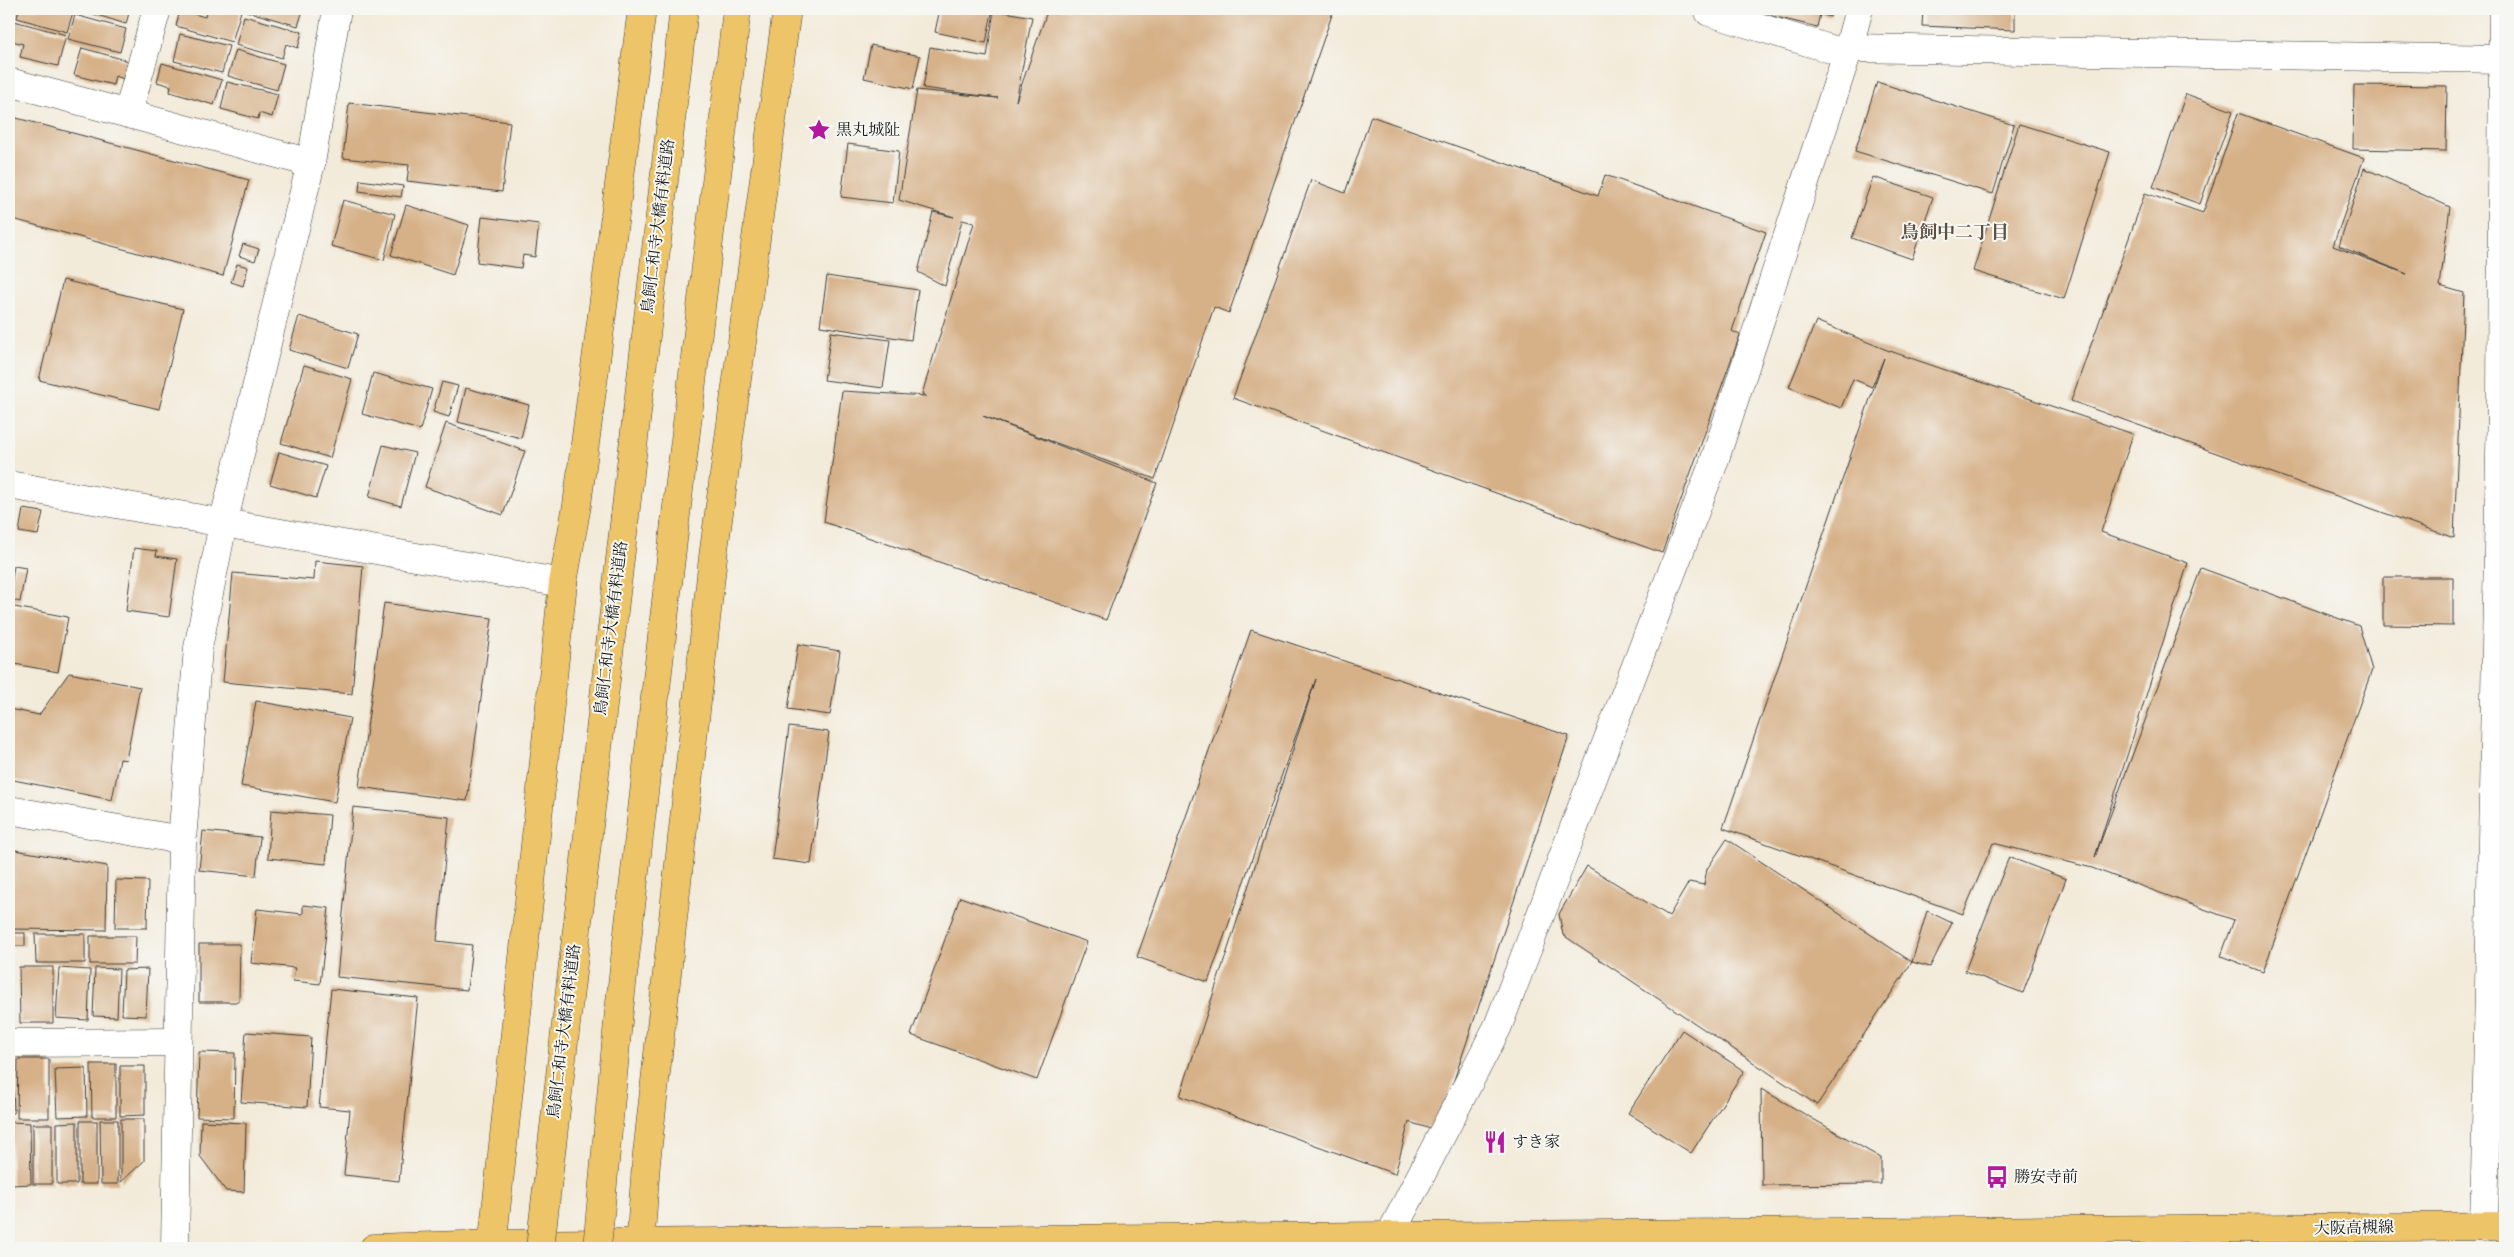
<svg xmlns="http://www.w3.org/2000/svg" width="2514" height="1257" font-family="Cardo,'Noto Serif JP',serif">
  <style>
    .building { fill: #d6b087 }
    .lines { fill: none; stroke-linecap: round; stroke-linejoin: round }
    .minor-casing { stroke: #3c3b38; stroke-width: 29 }
    .major-casing { stroke: #3c3b38; stroke-width: 29 }
    .minor { stroke: #fff; stroke-width: 28 }
    .major { stroke: #eec469; stroke-width: 28 }
    .major-bridge-casing { stroke: #3c3b38; stroke-width: 29; stroke-linecap: butt }
    .major-bridge { stroke: #eec469; stroke-width: 28 }
    .labels { text-anchor: middle; dominant-baseline: central; stroke-width: 4; stroke-linejoin: round; paint-order: stroke }
    .poi-label { font-size: 16px; fill: #1c1c1c; stroke: #f6f6f2; text-anchor: start }
    .street-label { font-size: 16px; fill: #1c1c1c; stroke: #f6f6f2 }
    .neighbourhood-label { font-size: 18px; font-weight: bold; fill: #5d5041; stroke: #f6f6f2 }
  </style>
  <rect width="100%" height="100%" fill="#f6f6f2"/>
  <filter id="ink" filterUnits="userSpaceOnUse"><feTurbulence type="fractalNoise" baseFrequency=".02" numOctaves="2"/><feDisplacementMap in="SourceGraphic" scale="10" xChannelSelector="R" yChannelSelector="G"/><feConvolveMatrix kernelMatrix="1 2 1 2 8 2 1 2 1" color-interpolation-filters="sRGB"/></filter>
  <filter id="wash" filterUnits="userSpaceOnUse"><feTurbulence type="fractalNoise" baseFrequency=".0096" numOctaves="4" result="noise"/><feDisplacementMap in="SourceGraphic" scale="20" xChannelSelector="R" yChannelSelector="G"/><feGaussianBlur stdDeviation="1.12" result="paint"/><feColorMatrix in="noise" values="0 0 0 0 0 0 0 0 0 0 0 0 0 0 0 0 0 1.4 0 .05"/><feComposite in="paint" operator="in"/></filter>
  <g filter="url(#wash)">
    <rect width="100%" height="100%" fill="#f3ebda"/>
    <g id="blocks">
      <g class="building">
        <polygon points="19,9 74,9 67,32 17,18"/>
        <polygon points="78,9 130,9 126,24"/>
        <polygon points="207,9 232,9 241,11 232,42 176,26 180,10 205,17"/>
        <polygon points="246,9 300,9 303,10 298,26 246,11"/>
        <polygon points="940,9 978,9 992,12 986,43 935,32"/>
        <polygon points="1048,9 1334,9 1229,313 1214,307 1155,479 983,416 1157,483 1106,620 824,522 842,391 926,396 922,394 974,223 962,220 945,286 918,272 933,212 954,217 899,200 917,90 998,98 923,88 930,47 987,57 994,10 1032,17 1016,101"/>
        <polygon points="1748,9 1763,9 1762,13"/>
        <polygon points="1770,9 1832,9 1830,17 1820,14 1817,27 1768,15"/>
        <polygon points="1923,9 2015,9 2015,30 1922,26"/>
        <polygon points="75,15 126,29 120,52 68,39"/>
        <polygon points="244,16 302,32 298,48 286,44 282,58 236,45"/>
        <polygon points="14,21 66,35 58,66 20,57 23,44 9,40"/>
        <polygon points="180,34 229,46 222,73 174,61"/>
        <polygon points="871,45 920,56 913,89 864,78"/>
        <polygon points="82,48 129,61 124,79 115,76 113,85 74,75"/>
        <polygon points="236,50 284,64 277,90 228,76"/>
        <polygon points="162,63 222,80 214,105 170,92 171,86 157,82"/>
        <polygon points="227,82 278,94 272,117 259,113 258,119 221,109"/>
        <polygon points="1877,82 2014,125 1993,194 1855,151"/>
        <polygon points="2354,85 2447,86 2446,151 2353,149"/>
        <polygon points="2186,94 2233,111 2200,204 2153,187"/>
        <polygon points="349,103 510,122 502,192 407,181 409,165 343,158"/>
        <polygon points="2238,113 2364,158 2333,246 2407,274 2339,246 2364,168 2450,207 2440,286 2464,293 2454,538 2071,401 2145,193 2203,213"/>
        <polygon points="9,116 249,180 223,276 9,218"/>
        <polygon points="1371,116 1598,196 1605,175 1766,232 1732,331 1740,335 1662,553 1233,398 1311,180 1345,193"/>
        <polygon points="2019,124 2110,152 2064,299 1973,271"/>
        <polygon points="848,144 899,151 893,203 841,197"/>
        <polygon points="1873,177 1933,197 1912,259 1852,238"/>
        <polygon points="360,180 403,186 401,197 359,191"/>
        <polygon points="343,200 395,214 384,260 331,246"/>
        <polygon points="406,205 469,225 453,275 391,255"/>
        <polygon points="482,217 539,224 535,257 523,255 521,268 477,262"/>
        <polygon points="243,244 259,249 255,261 239,256"/>
        <polygon points="237,264 248,267 243,286 231,282"/>
        <polygon points="827,276 918,290 911,340 820,326"/>
        <polygon points="63,280 183,309 159,409 39,380"/>
        <polygon points="299,316 358,334 348,368 289,350"/>
        <polygon points="1816,321 1887,350 2133,434 2101,532 2188,563 2095,857 2201,568 2359,626 2372,670 2263,972 2221,956 2234,920 2092,868 1993,843 1963,914 1723,828 1884,358 1872,387 1853,379 1841,408 1789,387"/>
        <polygon points="831,332 890,340 883,388 824,380"/>
        <polygon points="304,365 352,379 330,458 281,443"/>
        <polygon points="373,373 432,389 420,430 362,414"/>
        <polygon points="442,382 458,386 449,417 433,412"/>
        <polygon points="466,388 529,405 521,438 458,422"/>
        <polygon points="446,423 525,451 503,515 425,487"/>
        <polygon points="383,445 415,453 401,506 369,497"/>
        <polygon points="279,452 326,466 316,498 270,484"/>
        <polygon points="23,509 43,512 38,535 19,532"/>
        <polygon points="134,548 157,551 156,556 177,559 169,617 126,611"/>
        <polygon points="315,561 363,566 352,694 223,682 233,573 314,580"/>
        <polygon points="14,566 26,568 20,602 9,599"/>
        <polygon points="2383,577 2453,577 2453,626 2383,625"/>
        <polygon points="384,603 492,618 467,801 359,787"/>
        <polygon points="9,606 68,617 58,672 9,663"/>
        <polygon points="1251,630 1569,736 1437,1131 1409,1122 1395,1174 1180,1096 1316,679 1208,982 1137,957"/>
        <polygon points="798,644 840,651 830,715 788,709"/>
        <polygon points="69,673 140,687 126,760 120,759 112,800 9,779 9,709 39,715"/>
        <polygon points="256,701 350,718 335,802 241,786"/>
        <polygon points="789,727 829,732 811,864 772,859"/>
        <polygon points="353,807 449,817 437,941 472,945 467,990 337,977"/>
        <polygon points="271,810 330,815 326,864 268,858"/>
        <polygon points="203,831 260,837 256,876 199,870"/>
        <polygon points="1727,839 1912,962 1927,911 1952,923 1930,967 1912,962 1817,1105 1563,935 1559,914 1587,866 1669,916 1689,882 1704,885 1707,869"/>
        <polygon points="9,849 107,866 106,930 9,929"/>
        <polygon points="2009,857 2066,879 2023,993 1965,971"/>
        <polygon points="116,880 148,881 147,928 115,928"/>
        <polygon points="960,897 1087,942 1037,1080 911,1035"/>
        <polygon points="303,905 329,908 320,984 293,981 295,968 251,963 257,909 303,914"/>
        <rect x="9" y="933" width="16" height="13"/>
        <polygon points="35,934 85,934 85,963 36,963"/>
        <polygon points="90,936 136,936 135,964 90,964"/>
        <polygon points="199,944 240,944 239,1002 199,1002"/>
        <polygon points="19,967 53,967 53,1023 20,1023"/>
        <polygon points="59,968 90,970 88,1020 56,1018"/>
        <polygon points="95,968 119,969 117,1017 93,1016"/>
        <polygon points="148,969 146,1016 122,1015 124,970"/>
        <polygon points="331,989 418,998 399,1181 344,1175 350,1110 319,1107"/>
        <polygon points="1682,1030 1744,1071 1691,1153 1628,1113"/>
        <polygon points="246,1032 311,1037 307,1107 241,1102"/>
        <polygon points="199,1052 235,1053 234,1118 197,1117"/>
        <polygon points="18,1059 49,1059 49,1118 17,1118"/>
        <polygon points="9,1061 12,1061 14,1113 9,1113"/>
        <polygon points="91,1064 116,1064 116,1117 92,1117"/>
        <polygon points="120,1066 145,1066 145,1115 120,1116"/>
        <polygon points="86,1068 87,1116 57,1117 55,1069"/>
        <polygon points="1761,1089 1881,1158 1881,1184 1762,1185"/>
        <polygon points="121,1119 144,1119 144,1161 121,1182"/>
        <polygon points="100,1120 118,1120 118,1184 101,1184"/>
        <rect x="80" y="1121" width="17" height="63"/>
        <polygon points="201,1121 246,1123 244,1192 226,1191 200,1156"/>
        <polygon points="11,1122 30,1123 31,1184 12,1185"/>
        <polygon points="77,1122 77,1184 57,1184 57,1123"/>
        <rect x="33" y="1124" width="19" height="60"/>
      </g>
    </g>
  </g>
  <g filter="url(#ink)">
    <use href="#blocks" fill-opacity="0" stroke="#3c3b38" stroke-width="1"/>
    <g class="lines">
      <defs>
        <g id="minor">
          <polyline points="1709,12 1847,54"/>
          <polyline points="1849,48 2505,59"/>
          <polyline points="9,82 311,163"/>
          <polyline points="128,113 157,9"/>
          <polyline points="9,485 563,583"/>
          <polyline points="9,810 182,840"/>
          <polyline points="9,1043 178,1042"/>
          <polyline points="2484,1227 2501,406 2503,9"/>
          <polyline points="1389,1237 1498,1026 1714,462 1847,54 1859,9"/>
          <polyline points="175,1248 182,840 198,648 223,524 311,163 337,9"/>
        </g>
        <g id="major">
          <polyline points="625,516 684,9"/>
          <polyline points="675,523 737,9"/>
          <polyline points="374,1248 492,1244 2505,1226"/>
          <polyline points="492,1248 563,583 577,505 642,9"/>
          <polyline points="640,1248 646,1163 713,557 787,9"/>
        </g>
      </defs>
      <use href="#minor" class="minor-casing"/>
      <use href="#major" class="major-casing"/>
      <use href="#minor" class="minor"/>
      <use href="#major" class="major"/>
      <defs>
        <g id="major-bridge">
          <polyline points="540,1248 625,516"/>
          <polyline points="597,1248 619,1011 675,523"/>
        </g>
      </defs>
      <use href="#major-bridge" class="major-bridge-casing"/>
      <use href="#major-bridge" class="major-bridge"/>
    </g>
  </g>
  <defs>
    <symbol id="sight-bare" viewBox="-9 -9 18 18"><path d="M0-6L1.8-2.2L6-1.7L2.9 1.2L3.7 5.4L0 3.3L-3.7 5.4L-2.9 1.2L-6-1.7L-1.8-2.2Z" fill="#b5179e" stroke="#f6f6f2" stroke-width="2.5" paint-order="stroke"/></symbol>
    <symbol id="restaurant-bare" viewBox="-9 -9 18 18"><path d="M-5-6h1v4h1v-4h1v4h1v-4h1v5L-1.5 .5V6h-2V.5L-5-1ZM5-6V6H3V1.5H1.5Q1.5-4 5-6Z" fill="#b5179e" stroke="#f6f6f2" stroke-width="2.5" paint-order="stroke"/></symbol>
    <symbol id="bus-bare" viewBox="-9 -9 18 18"><path d="M-5-6H5V4H4V6H2V4H-2V6H-4V4H-5ZM-3.5-4V0h7V-4ZM-3.5 1.2v1.5H-2V1.2ZM2 1.2v1.5H3.5V1.2Z" fill="#b5179e" stroke="#f6f6f2" stroke-width="2.5" paint-order="stroke"/></symbol>
  </defs>
  <g fill-rule="evenodd">
    <use href="#sight-bare" x="803" y="114" width="32" height="32"/>
    <use href="#restaurant-bare" x="1479" y="1126" width="32" height="32"/>
    <use href="#bus-bare" x="1981" y="1161" width="32" height="32"/>
  </g>
  <g class="labels">
    <g class="poi-label">
      <text x="836" y="130">黒丸城阯</text>
      <text x="1512" y="1142">すき家</text>
      <text x="2014" y="1177">勝安寺前</text>
    </g>
    <g class="street-label">
      <text transform="translate(658 226) rotate(-83)">鳥飼仁和寺大橋有料道路</text>
      <text transform="translate(611 628) rotate(-83)">鳥飼仁和寺大橋有料道路</text>
      <text transform="translate(564 1031) rotate(-83)">鳥飼仁和寺大橋有料道路</text>
      <text transform="translate(2354 1228) rotate(-1)">大阪高槻線</text>
    </g>
    <g class="neighbourhood-label">
      <text x="1955" y="232">鳥飼中二丁目</text>
    </g>
  </g>
  <rect width="2514" height="1257" fill="none" stroke="#f6f6f2" stroke-width="30"/>
</svg>
